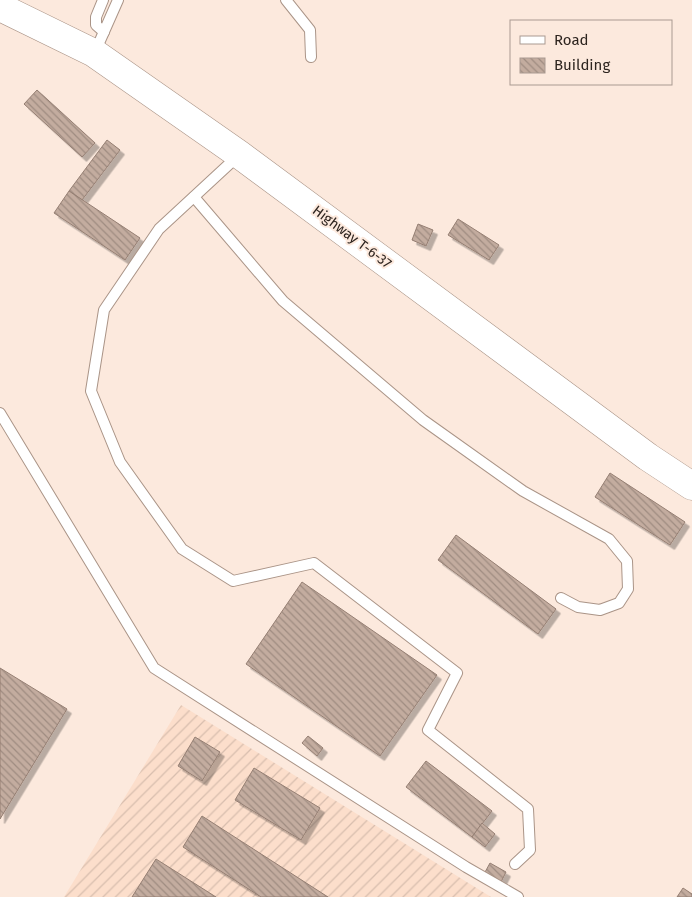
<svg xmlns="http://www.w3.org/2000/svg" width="692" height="897" font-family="'Fira Sans',sans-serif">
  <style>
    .industrial { fill: url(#industrial-furrows) }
    .building { fill: url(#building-back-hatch); stroke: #957f73; filter: url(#shadow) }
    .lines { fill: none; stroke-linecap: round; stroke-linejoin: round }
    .service-casing { stroke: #aa9487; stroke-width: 12 }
    .secondary-casing { stroke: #aa9487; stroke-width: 29 }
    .service { stroke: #fff; stroke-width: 10 }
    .secondary { stroke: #fff; stroke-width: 28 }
    .labels { text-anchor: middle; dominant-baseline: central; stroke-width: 4; stroke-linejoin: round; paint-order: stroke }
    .street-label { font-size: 14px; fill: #2d241f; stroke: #fce9dd }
  </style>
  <defs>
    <pattern id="industrial-furrows" width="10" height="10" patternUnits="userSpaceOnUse" patternTransform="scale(1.25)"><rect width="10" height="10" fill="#fcdecb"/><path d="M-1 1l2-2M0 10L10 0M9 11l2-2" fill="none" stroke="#d8beae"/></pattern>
    <pattern id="building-back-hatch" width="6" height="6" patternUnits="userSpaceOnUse" patternTransform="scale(1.25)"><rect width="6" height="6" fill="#c3ac9f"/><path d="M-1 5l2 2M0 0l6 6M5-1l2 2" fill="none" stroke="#9f8c81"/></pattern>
    <filter id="shadow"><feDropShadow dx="4.5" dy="4.5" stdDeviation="0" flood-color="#0004"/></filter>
  </defs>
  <rect width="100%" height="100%" fill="#fce9dd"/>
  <polygon class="industrial" points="181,705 491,897 64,897"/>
  <g class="building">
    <polygon points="37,90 95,143 82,157 24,104"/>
    <polygon points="107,140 120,150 82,200 69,191"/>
    <polygon points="69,191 140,238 125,260 54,213"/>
    <polygon points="458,219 499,245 489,260 448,235"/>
    <polygon points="418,224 433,230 426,246 412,240"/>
    <polygon points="610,473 685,522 670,545 595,497"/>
    <polygon points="456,535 556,609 538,634 438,560"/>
    <polygon points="302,582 437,675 380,756 246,664"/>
    <polygon points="0,668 67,709 0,819"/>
    <polygon points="308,736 323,748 317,756 302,743"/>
    <polygon points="195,737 220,752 202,781 178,766"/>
    <polygon points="426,761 492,811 472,837 406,787"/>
    <polygon points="254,768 320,808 301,840 235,800"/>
    <polygon points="202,816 328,897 261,897 183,847"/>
    <polygon points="482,823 495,834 485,847 472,837"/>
    <polygon points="156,859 216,897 132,897"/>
    <polygon points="490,863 506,872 500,884 484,874"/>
    <polygon points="683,888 692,894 692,897 677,897"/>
  </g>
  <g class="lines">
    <defs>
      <g id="service">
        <polyline points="103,0 96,17 96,25 104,32"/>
        <polyline points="286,0 310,30 311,57"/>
        <polyline points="95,52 118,0"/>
        <polyline points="239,155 159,229 104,310 91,391 120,462 182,549 233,581 314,563 457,673 428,730 528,809 530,850 515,864"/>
        <polyline points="194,197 283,301 423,420 523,491 609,539 627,561 628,589 619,603 600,610 578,607 561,598"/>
        <polyline points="0,413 154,668 466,867 518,897"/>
      </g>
      <polyline id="secondary" points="0,7 94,53 240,155 648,457 692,486"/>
    </defs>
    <use href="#service" class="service-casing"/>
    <use href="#secondary" class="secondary-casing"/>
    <use href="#service" class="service"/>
    <use href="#secondary" class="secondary"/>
  </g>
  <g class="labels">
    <g class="street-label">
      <text transform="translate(352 237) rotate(37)">Highway T-6-37</text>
    </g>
  </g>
  <rect x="510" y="20" width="162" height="65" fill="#fce9dd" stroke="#a99a91"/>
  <rect x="520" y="36" width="25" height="8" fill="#ffffff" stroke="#a99a91"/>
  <text x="554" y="45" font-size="15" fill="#2d241f">Road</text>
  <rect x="520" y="58" width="25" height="15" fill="url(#building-back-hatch)" stroke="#a99a91"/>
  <text x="554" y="70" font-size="15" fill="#2d241f">Building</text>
</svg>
